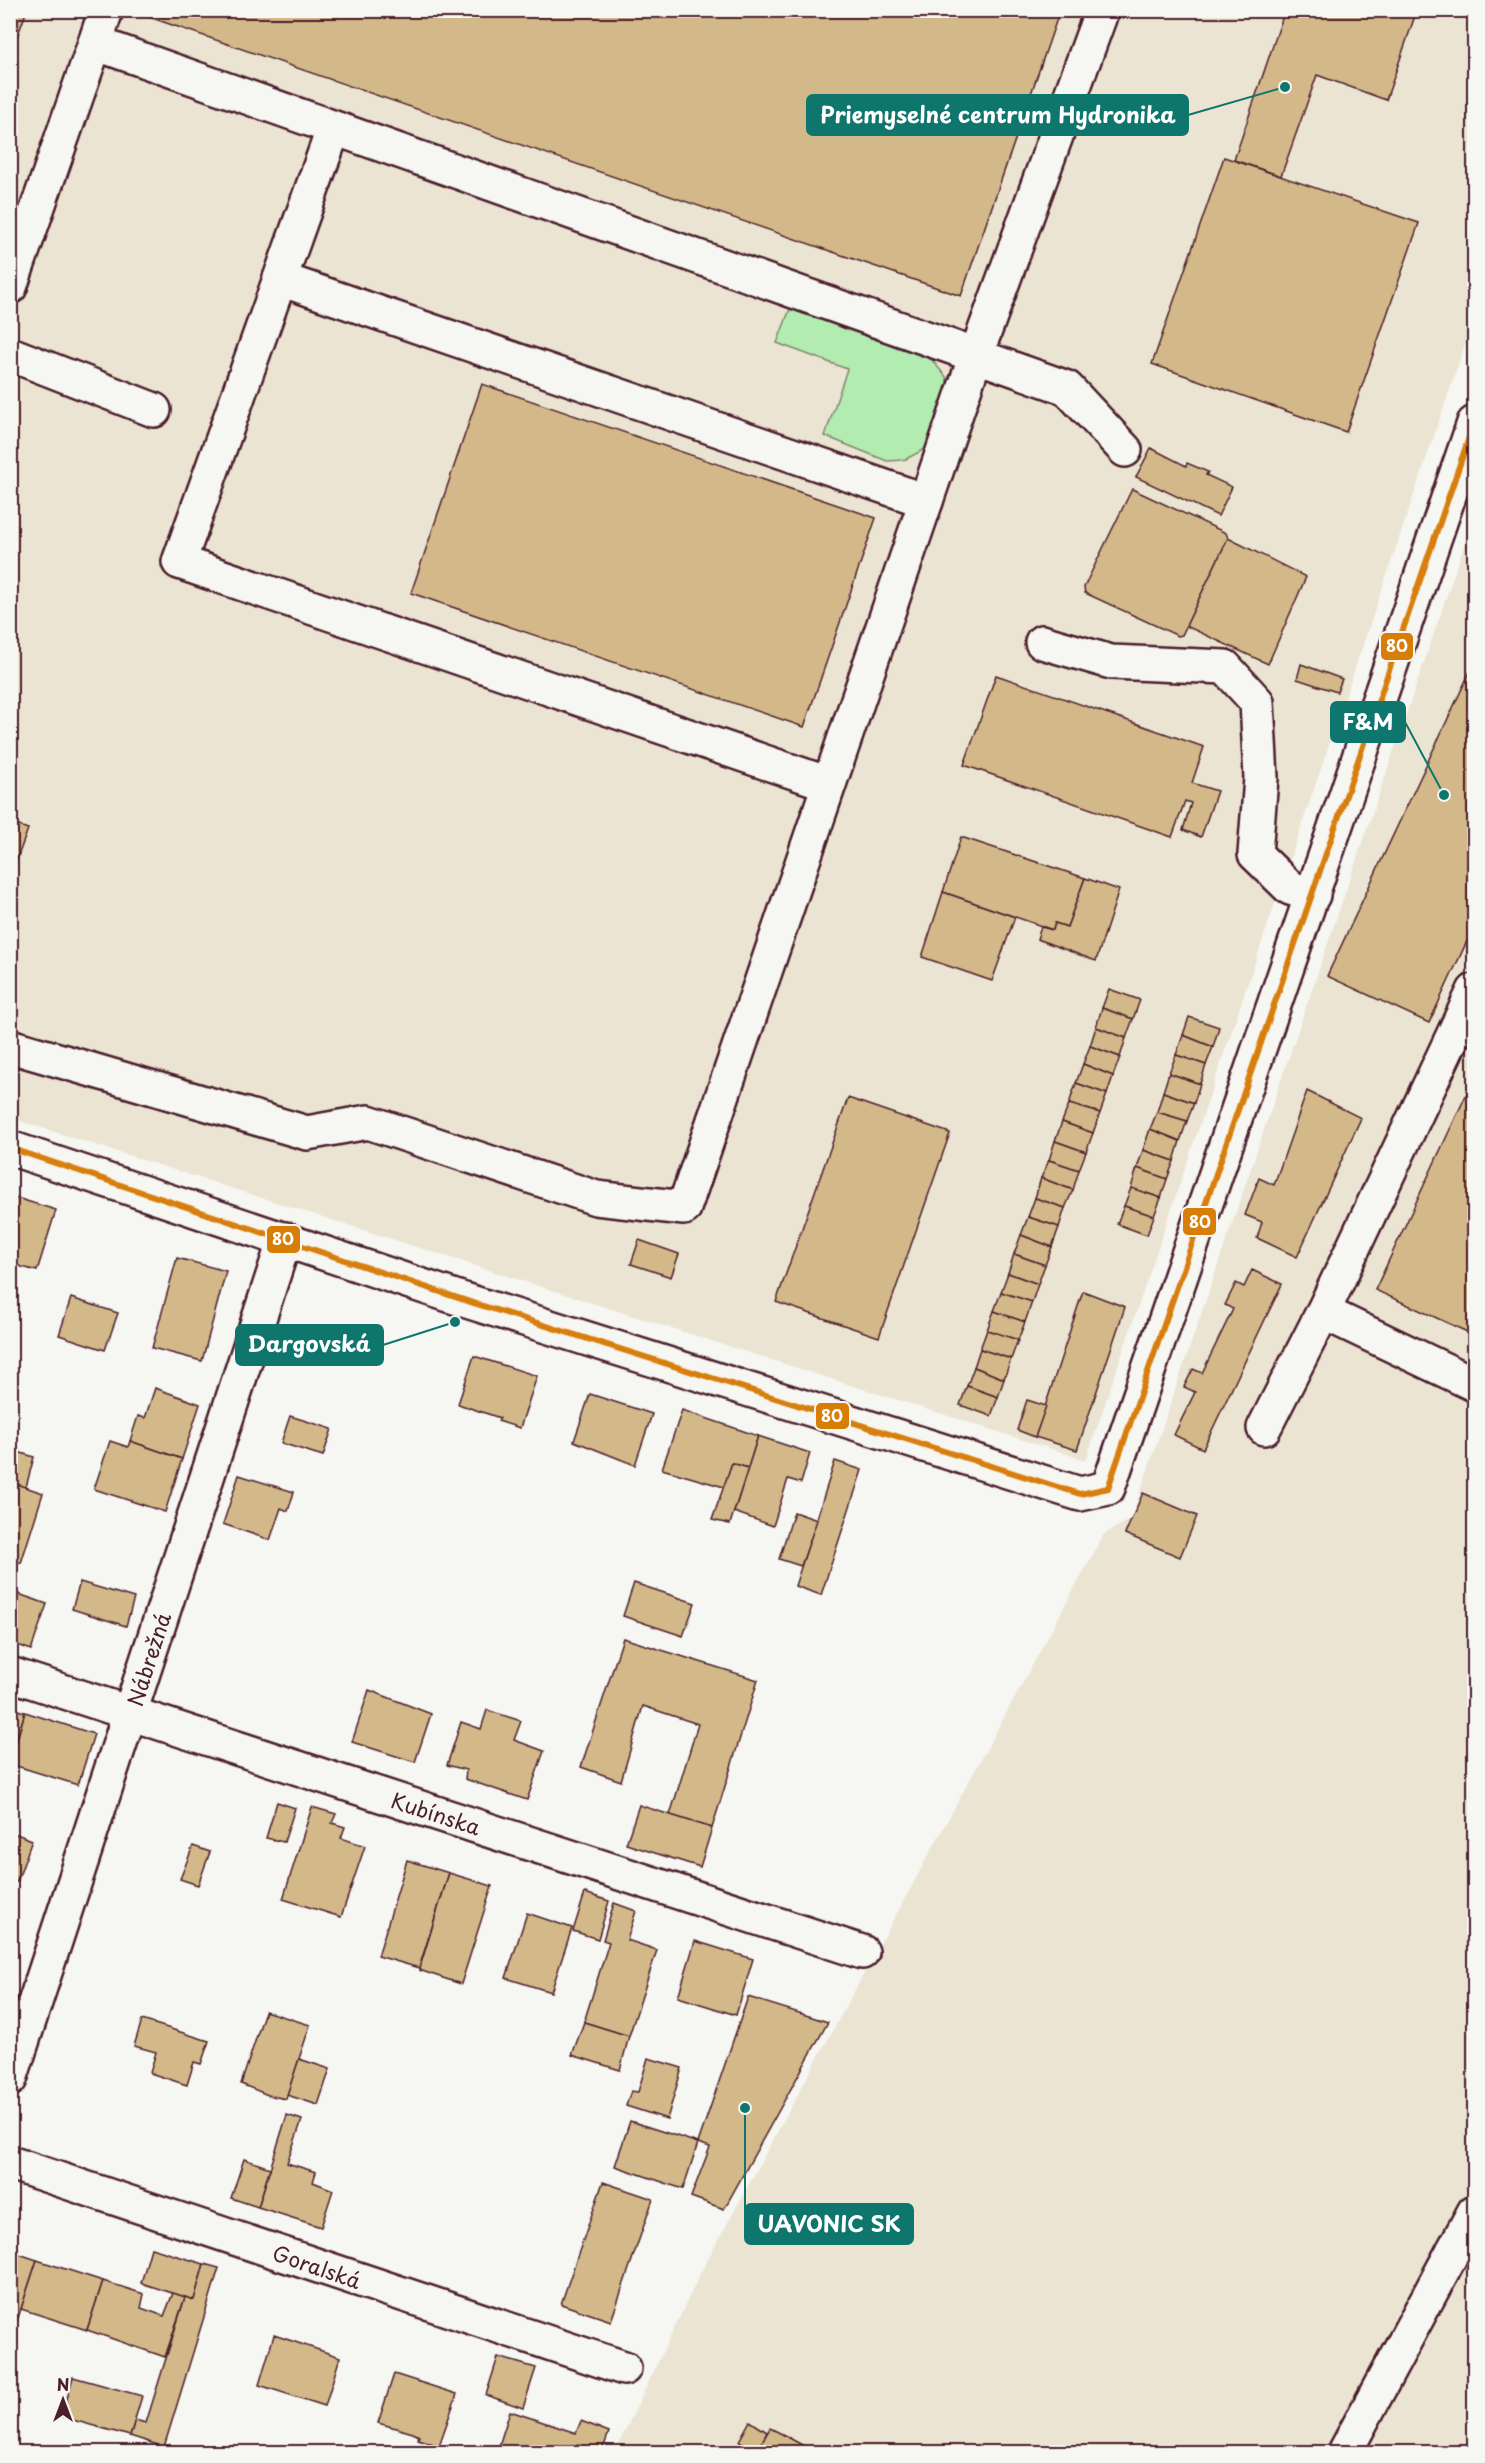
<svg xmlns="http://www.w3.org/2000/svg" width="1485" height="2463" font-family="'Playpen Sans',sans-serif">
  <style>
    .built { fill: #ece4d2 }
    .green { fill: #b2ecb0; stroke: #7e866e; stroke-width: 1.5 }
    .building { fill: #d3b989; stroke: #4a1f2b; stroke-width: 1.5 }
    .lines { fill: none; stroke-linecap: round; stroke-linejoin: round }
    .minor-casing { stroke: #4a1f2b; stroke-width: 38 }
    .minor { stroke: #f6f6f2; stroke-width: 33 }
    .bus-1-casing { stroke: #f6f6f2; stroke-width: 10 }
    .bus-1 { stroke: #d77e09; stroke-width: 6 }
    .labels { text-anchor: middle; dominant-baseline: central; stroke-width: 5; stroke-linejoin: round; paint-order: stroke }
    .street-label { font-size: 21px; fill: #4a1f2b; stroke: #f6f6f2 }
    .leader { fill: none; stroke: #0f766e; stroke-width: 2 }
    .callout-dot { fill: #0f766e; stroke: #f6f6f2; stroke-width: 2 }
    .callout { fill: #0f766e; stroke: #0f766e; stroke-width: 2 }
    .callout-label { font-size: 22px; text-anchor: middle; font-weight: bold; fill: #fff }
    .line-badge { stroke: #f6f6f2; stroke-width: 2 }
    .badge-label { font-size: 16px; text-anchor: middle; font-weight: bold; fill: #fff }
  </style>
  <rect width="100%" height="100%" fill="#f6f6f2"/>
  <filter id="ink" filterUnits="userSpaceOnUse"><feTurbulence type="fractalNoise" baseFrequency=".0167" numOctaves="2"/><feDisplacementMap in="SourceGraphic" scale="12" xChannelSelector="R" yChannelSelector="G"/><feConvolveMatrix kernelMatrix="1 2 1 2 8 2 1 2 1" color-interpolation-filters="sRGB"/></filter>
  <g filter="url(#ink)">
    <g class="built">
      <polygon points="11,11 1474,11 1474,318 1086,1460 11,1118"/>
      <polygon points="1474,516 1474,2452 615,2452 702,2270 1104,1534 1131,1519"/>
    </g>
    <polygon class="green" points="790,309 931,359 947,378 947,400 931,446 904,460 887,461 825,436 847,369 777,343"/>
    <g class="building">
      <polygon points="10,10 27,10 17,37 10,35"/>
      <polygon points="147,10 1060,10 961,296 146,16"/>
      <polygon points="1285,10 1417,10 1386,100 1317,75 1281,176 1234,160"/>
      <polygon points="1224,157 1419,223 1346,432 1152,364"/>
      <polygon points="482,384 876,518 804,727 411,593"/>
      <polygon points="1151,448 1186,466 1187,463 1208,472 1206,475 1232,487 1218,516 1136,477"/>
      <polygon points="1132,489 1226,533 1228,538 1182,635 1178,636 1085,593 1084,587"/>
      <polygon points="1228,538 1306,577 1268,664 1186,626"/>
      <polygon points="1474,663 1474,926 1429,1023 1327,976"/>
      <polygon points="1301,664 1342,679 1337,692 1297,679"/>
      <polygon points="996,675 1204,747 1192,783 1217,791 1201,837 1183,830 1191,803 1185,801 1172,837 964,765"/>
      <polygon points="10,823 28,829 10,878"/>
      <polygon points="961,837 1085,878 1067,927 1055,923 1053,930 943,892"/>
      <polygon points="1085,878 1119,890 1096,961 1037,939 1041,927 1053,930 1055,923 1067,927"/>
      <polygon points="943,892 1015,917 992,981 922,957"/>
      <polygon points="1109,989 1140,1000 1133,1019 1102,1008"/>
      <polygon points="1102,1008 1133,1019 1126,1038 1096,1027"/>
      <polygon points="1189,1017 1219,1027 1213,1047 1183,1035"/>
      <polygon points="1096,1027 1126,1038 1120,1057 1090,1046"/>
      <polygon points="1183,1035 1213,1047 1206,1065 1176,1055"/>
      <polygon points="1090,1046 1120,1057 1113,1076 1083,1064"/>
      <polygon points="1176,1055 1206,1065 1200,1084 1169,1073"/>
      <polygon points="1083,1064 1113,1076 1107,1094 1076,1083"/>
      <polygon points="1169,1073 1200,1084 1194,1103 1163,1092"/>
      <polygon points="1474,1078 1474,1335 1375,1290"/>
      <polygon points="1076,1083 1107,1094 1100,1113 1069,1104"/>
      <polygon points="1307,1091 1361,1118 1297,1257 1257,1238 1262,1222 1245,1215 1259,1178 1274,1185"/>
      <polygon points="1163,1092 1194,1103 1187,1121 1157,1112"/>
      <polygon points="848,1098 950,1133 879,1337 776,1302"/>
      <polygon points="1069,1104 1100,1113 1093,1133 1062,1122"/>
      <polygon points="1157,1112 1187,1121 1180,1141 1150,1129"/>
      <polygon points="1062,1122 1093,1133 1086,1152 1055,1141"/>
      <polygon points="1150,1129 1180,1141 1174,1161 1143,1150"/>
      <polygon points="1055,1141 1086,1152 1079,1170 1049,1160"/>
      <polygon points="1143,1150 1174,1161 1167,1179 1137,1168"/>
      <polygon points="1049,1160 1079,1170 1073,1190 1041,1178"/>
      <polygon points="1137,1168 1167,1179 1161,1198 1131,1188"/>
      <polygon points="1041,1178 1073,1190 1065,1208 1035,1198"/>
      <polygon points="1131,1188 1161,1198 1154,1216 1124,1206"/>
      <polygon points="10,1196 56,1210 37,1271 11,1264"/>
      <polygon points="1035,1198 1065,1208 1059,1227 1028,1217"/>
      <polygon points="1124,1206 1154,1216 1147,1235 1117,1224"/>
      <polygon points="1028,1217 1059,1227 1052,1247 1021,1235"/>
      <polygon points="1021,1235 1052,1247 1045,1265 1014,1254"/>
      <polygon points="639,1240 679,1254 671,1277 631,1264"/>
      <polygon points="1014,1254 1045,1265 1038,1284 1008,1273"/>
      <polygon points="177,1258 226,1271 202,1361 152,1348"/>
      <polygon points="1252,1270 1282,1284 1203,1449 1174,1435 1195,1392 1184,1387 1193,1369 1202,1373 1233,1309 1225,1305 1236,1283 1244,1287"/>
      <polygon points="1008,1273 1038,1284 1032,1302 1001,1292"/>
      <polygon points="1083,1291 1125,1307 1077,1450 1035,1437"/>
      <polygon points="1001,1292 1032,1302 1025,1322 994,1311"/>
      <polygon points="71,1298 118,1313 105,1350 59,1335"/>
      <polygon points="994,1311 1025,1322 1018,1340 987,1330"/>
      <polygon points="987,1330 1018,1340 1011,1359 980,1349"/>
      <polygon points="980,1349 1011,1359 1004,1379 974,1367"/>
      <polygon points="474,1356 537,1376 520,1428 498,1421 500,1418 458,1404"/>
      <polygon points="974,1367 1004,1379 998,1397 967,1386"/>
      <polygon points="967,1386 998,1397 991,1416 960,1405"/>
      <polygon points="155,1388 200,1404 182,1459 130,1441 138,1416 145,1418"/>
      <polygon points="590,1394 652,1414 635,1465 574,1441"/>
      <polygon points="1027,1400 1046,1406 1035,1437 1017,1430"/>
      <polygon points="682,1410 758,1436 748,1468 732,1463 724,1487 662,1469"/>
      <polygon points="290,1416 332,1429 323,1456 281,1443"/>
      <polygon points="758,1436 810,1453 801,1483 788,1479 773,1526 734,1512"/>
      <polygon points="110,1441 128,1447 130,1441 182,1459 165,1512 94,1489"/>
      <polygon points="15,1451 34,1457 26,1487 10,1482 10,1464"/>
      <polygon points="835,1461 862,1470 821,1595 795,1586"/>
      <polygon points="732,1463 748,1468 730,1524 712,1520"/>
      <polygon points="239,1475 294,1492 288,1511 281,1508 270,1540 223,1524"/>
      <polygon points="10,1482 43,1493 21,1563 10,1560"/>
      <polygon points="1143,1493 1197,1516 1180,1557 1125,1534"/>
      <polygon points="794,1512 817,1520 801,1566 779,1559"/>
      <polygon points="80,1582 134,1598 126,1626 72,1609"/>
      <polygon points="634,1583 695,1603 683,1636 623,1616"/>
      <polygon points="10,1591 47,1604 31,1650 10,1642"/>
      <polygon points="623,1638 758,1680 712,1828 670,1815 698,1724 643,1706 621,1781 581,1767"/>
      <polygon points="369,1690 431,1714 415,1762 352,1742"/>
      <polygon points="10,1708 25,1712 10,1762"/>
      <polygon points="487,1710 521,1721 514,1740 544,1751 527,1800 465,1779 466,1770 447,1765 461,1722 481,1729"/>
      <polygon points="25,1712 94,1734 78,1785 10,1764"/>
      <polygon points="277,1802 295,1808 284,1842 266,1838"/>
      <polygon points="639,1805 712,1828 700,1867 626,1844"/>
      <polygon points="312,1807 336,1814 332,1823 345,1827 341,1838 365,1846 341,1917 283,1899"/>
      <polygon points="11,1832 32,1840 17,1882 10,1880"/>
      <polygon points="193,1846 210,1852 198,1885 180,1879"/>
      <polygon points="407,1860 449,1873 419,1968 378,1956"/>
      <polygon points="449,1873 492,1886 461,1984 419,1970"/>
      <polygon points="585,1893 609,1901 598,1939 573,1931"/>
      <polygon points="614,1903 636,1911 627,1940 657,1950 629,2036 584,2022 609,1942 603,1940"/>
      <polygon points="527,1913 572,1928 551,1992 506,1978"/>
      <polygon points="695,1941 753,1959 736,2015 678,1997"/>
      <polygon points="748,1997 828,2022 724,2209 691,2197 710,2147 698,2143"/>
      <polygon points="265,2011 310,2025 286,2099 268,2095 241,2084"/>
      <polygon points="142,2020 209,2041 201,2064 194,2062 187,2085 150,2073 156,2052 134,2046"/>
      <polygon points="584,2022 629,2036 620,2070 572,2055"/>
      <polygon points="648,2058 682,2068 667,2119 626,2106 631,2091 638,2092"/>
      <polygon points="299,2059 330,2069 318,2105 287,2095"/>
      <polygon points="287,2115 302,2120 287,2163 316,2172 313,2182 333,2190 321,2227 258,2207"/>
      <polygon points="630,2121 698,2143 683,2189 615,2166"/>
      <polygon points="244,2159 270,2168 258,2207 231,2198"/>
      <polygon points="603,2182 653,2199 611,2321 561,2304"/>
      <polygon points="151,2248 204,2264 194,2300 141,2283"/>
      <polygon points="10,2251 37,2260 17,2321 10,2319"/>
      <polygon points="37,2260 103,2281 87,2330 21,2309"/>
      <polygon points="204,2264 219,2268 164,2447 130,2436 135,2420 146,2423 185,2297 194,2300"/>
      <polygon points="103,2281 144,2294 141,2308 164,2316 173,2293 185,2297 165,2357 87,2330"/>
      <polygon points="274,2335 340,2357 325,2406 259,2385"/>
      <polygon points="498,2357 536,2368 523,2408 486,2395"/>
      <polygon points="394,2374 457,2394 439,2446 418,2439 419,2436 413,2433 378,2423"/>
      <polygon points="73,2377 142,2396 130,2436 62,2417"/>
      <polygon points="510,2411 576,2433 581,2421 609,2432 602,2452 497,2452"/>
      <polygon points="750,2421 767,2432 758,2451 739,2441"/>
      <polygon points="770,2428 782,2434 815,2452 756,2452"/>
    </g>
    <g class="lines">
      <defs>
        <g id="minor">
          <polyline points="95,43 106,10"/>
          <polyline points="333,130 179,562 829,784"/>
          <polyline points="280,279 926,501"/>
          <polyline points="10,287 95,43 1067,388 1125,450"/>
          <polyline points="10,354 154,410"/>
          <polyline points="1042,642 1111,662 1225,667 1257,702 1261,778 1255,854 1290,888 1313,895"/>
          <polyline points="10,1046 307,1133 368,1122 596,1198 684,1208 976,355 1102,10"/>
          <polyline points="10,1148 464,1300 1080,1494 1108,1488 1474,423"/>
          <polyline points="1323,1312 1474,1384"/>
          <polyline points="1264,1428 1323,1312 1474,991"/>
          <polyline points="10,1674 862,1952"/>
          <polyline points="10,2079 285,1239"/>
          <polyline points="10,2163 624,2368"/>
          <polyline points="1345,2452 1474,2212"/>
        </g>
      </defs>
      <use href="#minor" class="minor-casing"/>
      <use href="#minor" class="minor"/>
      <defs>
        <g id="bus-1">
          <polyline points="10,1148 464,1300 1080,1494 1108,1488"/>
          <polyline points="1108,1488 1474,423"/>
        </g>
      </defs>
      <use href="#bus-1" class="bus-1-casing"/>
      <use href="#bus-1" class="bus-1"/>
    </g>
  </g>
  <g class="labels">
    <g class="street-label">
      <text transform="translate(148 1659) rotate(-72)">Nábrežná</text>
      <text transform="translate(436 1813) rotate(18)">Kubínska</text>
      <text transform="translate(317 2266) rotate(19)">Goralská</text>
    </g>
  </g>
  <path class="leader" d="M1285 87L1188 115M1444 795L1405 722M455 1322L383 1345M745 2108L745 2224"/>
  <g class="callout-dot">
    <circle cx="1285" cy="87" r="6"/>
    <circle cx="1444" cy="795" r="6"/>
    <circle cx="455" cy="1322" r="6"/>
    <circle cx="745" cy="2108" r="6"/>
  </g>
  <g class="callout">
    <rect x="807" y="95" width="381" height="40" rx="6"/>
    <rect x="1331" y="702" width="74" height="40" rx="6"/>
    <rect x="236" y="1325" width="147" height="40" rx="6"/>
    <rect x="745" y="2204" width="168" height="40" rx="6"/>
  </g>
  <g class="callout-label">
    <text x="998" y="123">Priemyselné centrum Hydronika</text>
    <text x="1368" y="730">F&amp;M</text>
    <text x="309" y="1352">Dargovská</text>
    <text x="829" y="2232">UAVONIC SK</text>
  </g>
  <g class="line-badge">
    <rect x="1380" y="632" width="34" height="29" rx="6" fill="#d77e09"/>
    <rect x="1182" y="1207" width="35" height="29" rx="6" fill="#d77e09"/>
    <rect x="266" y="1225" width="35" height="29" rx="6" fill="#d77e09"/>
    <rect x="815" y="1402" width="35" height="28" rx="6" fill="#d77e09"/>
  </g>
  <g class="badge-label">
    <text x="1397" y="652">80</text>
    <text x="1200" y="1228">80</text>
    <text x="283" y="1245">80</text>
    <text x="832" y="1422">80</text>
  </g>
  <rect width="1485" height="2463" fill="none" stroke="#f6f6f2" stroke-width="36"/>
  <rect x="18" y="18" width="1449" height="2427" fill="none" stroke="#4a1f2b" stroke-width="2" filter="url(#ink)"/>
  <g transform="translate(63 2400)" stroke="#f6f6f2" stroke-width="4.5" paint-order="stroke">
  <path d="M0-4.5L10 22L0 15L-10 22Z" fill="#4a1f2b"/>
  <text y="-9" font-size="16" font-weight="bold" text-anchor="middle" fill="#4a1f2b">N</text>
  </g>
</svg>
